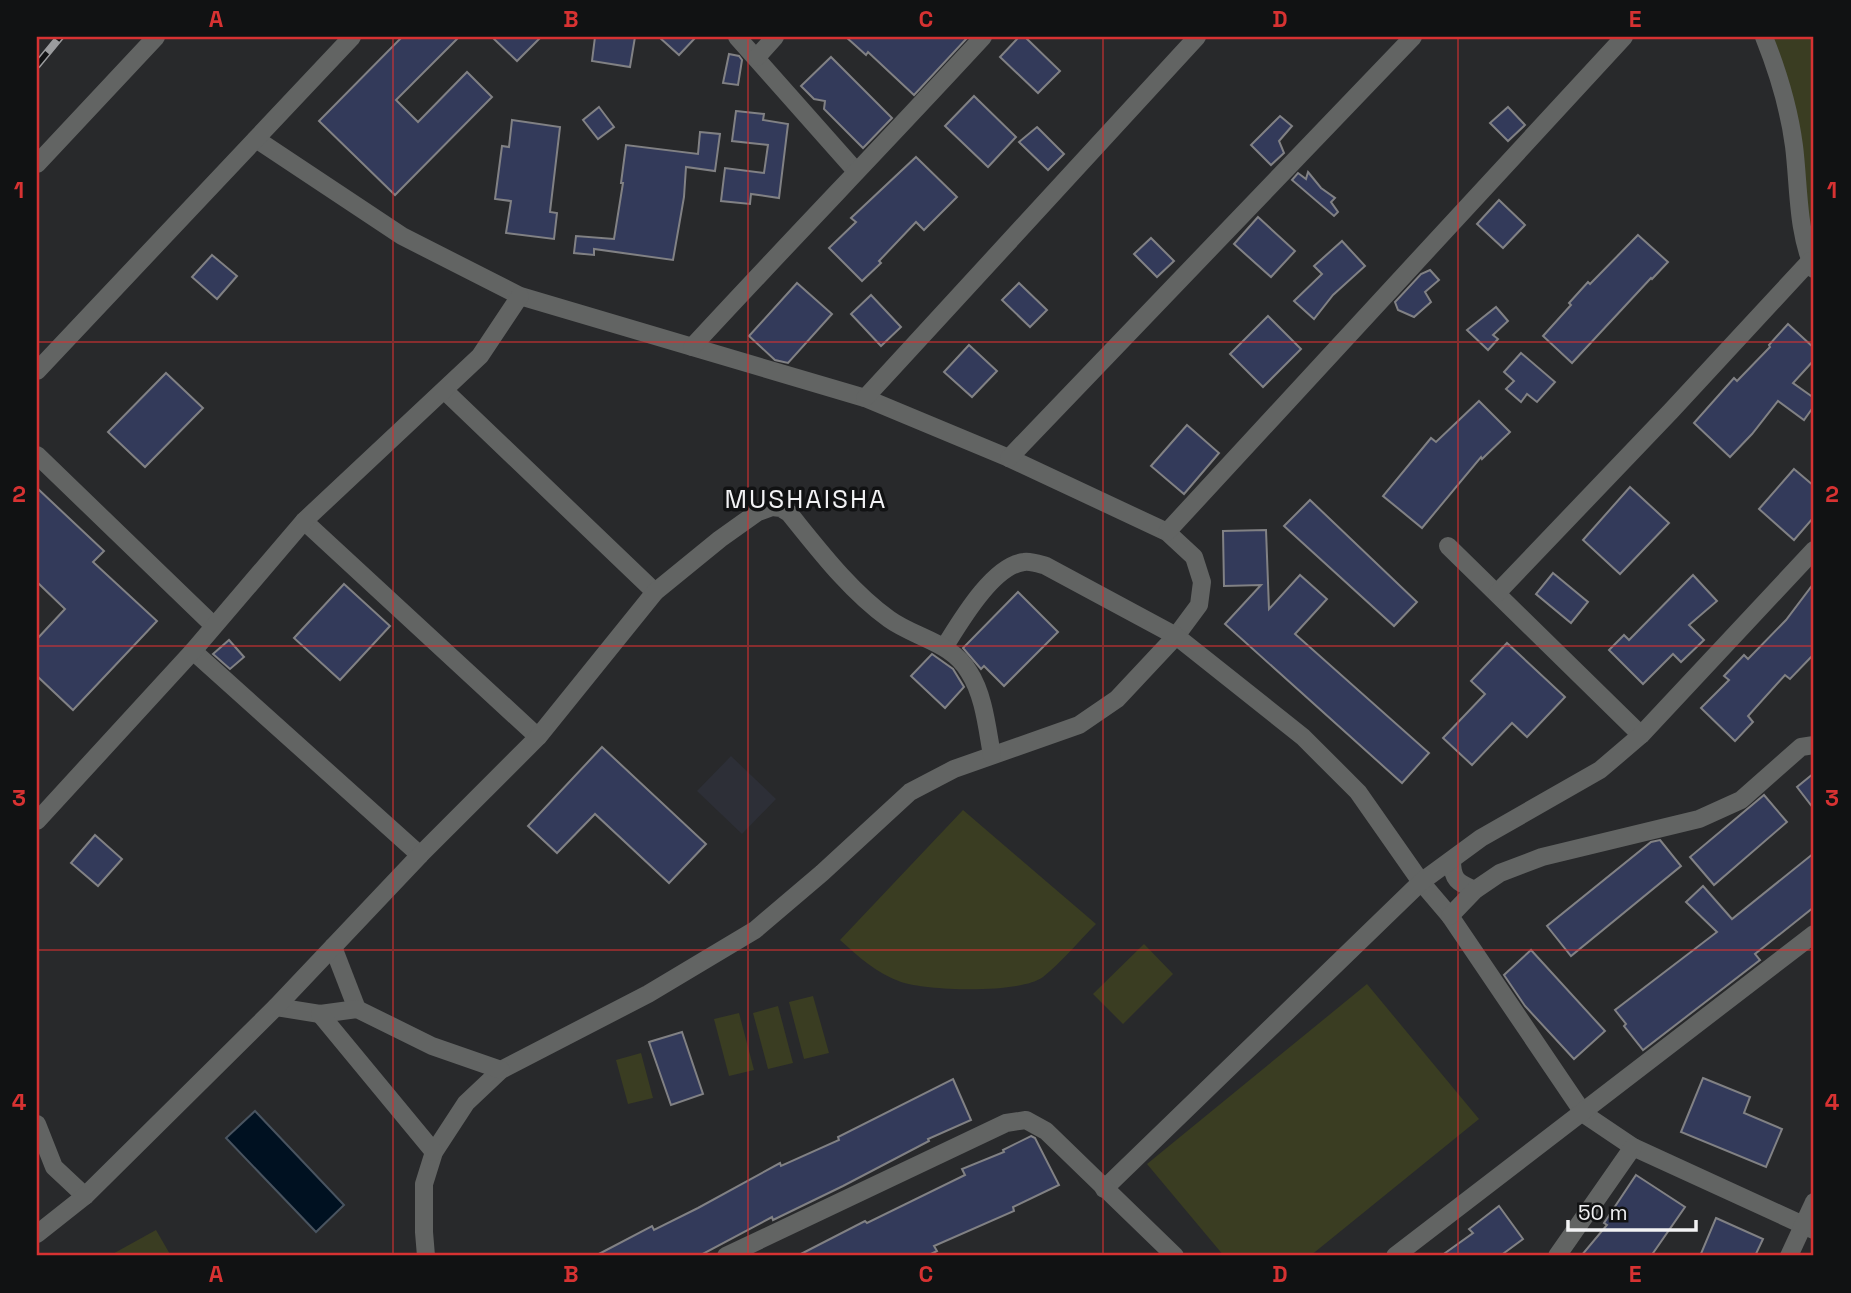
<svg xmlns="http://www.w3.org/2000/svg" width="1851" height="1293" font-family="'Space Grotesk',sans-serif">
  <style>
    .built { fill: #2d2f37 }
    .green { fill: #3a3d22 }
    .water { fill: #001121; stroke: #495460; stroke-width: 2 }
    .building { fill: #333a5a; stroke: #818184; stroke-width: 2 }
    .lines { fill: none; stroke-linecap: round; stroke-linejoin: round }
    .minor { stroke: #626463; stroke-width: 18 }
    .rail-casing { stroke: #9b9c9e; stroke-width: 8 }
    .rail { stroke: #111213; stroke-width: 5; stroke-dasharray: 16; stroke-linecap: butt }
    .grid { fill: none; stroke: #d73232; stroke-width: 2; stroke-opacity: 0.55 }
    .labels { text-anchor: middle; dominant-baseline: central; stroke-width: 7; stroke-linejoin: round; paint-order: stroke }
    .neighbourhood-label { font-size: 26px; letter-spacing: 2px; fill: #f2f2f4; stroke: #111213 }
    .neatline { fill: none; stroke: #d73232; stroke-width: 2.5 }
    .grid-label { font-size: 23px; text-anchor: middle; font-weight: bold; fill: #d73232 }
  </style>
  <rect width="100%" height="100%" fill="#28292b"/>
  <polygon class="built" points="731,756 776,799 742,834 697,791"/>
  <g class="green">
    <polygon points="1769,37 1814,37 1814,242 1804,208"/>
    <path d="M963,810l133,114c-17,17 -34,38 -53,53 -23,17 -115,14 -142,5 -25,-9 -42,-25 -61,-42z"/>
    <polygon points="1144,944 1173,974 1123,1024 1093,994"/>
    <polygon points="1367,984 1479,1119 1310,1256 1224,1256 1147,1164"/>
    <polygon points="813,996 829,1053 804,1059 789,1002"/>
    <polygon points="778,1006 793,1063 768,1069 753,1013"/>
    <polygon points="739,1013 754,1070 729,1076 714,1019"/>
    <polygon points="641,1053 653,1098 628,1104 616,1060"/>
    <polygon points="156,1230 171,1256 109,1256"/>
  </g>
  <polygon class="water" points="255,1111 344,1205 316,1232 226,1138"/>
  <g class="building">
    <polygon points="402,37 459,37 396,100 418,122 467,72 492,97 395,195 319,121"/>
    <polygon points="492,37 541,37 517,61"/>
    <polygon points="595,37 635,37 630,67 592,61"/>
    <polygon points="659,37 696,37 679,55"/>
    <polygon points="846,37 968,37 914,95 868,52 866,55"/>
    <polygon points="1019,37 1025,37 1060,71 1038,93 1000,57"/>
    <polygon points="729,54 739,56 742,60 738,85 723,83"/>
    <polygon points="831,57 892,118 863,148 824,109 825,101 814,99 801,86"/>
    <polygon points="974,96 1016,137 988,167 945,126"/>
    <polygon points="599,107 614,127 598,139 583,120"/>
    <polygon points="1508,107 1525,125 1508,141 1490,123"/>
    <polygon points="736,111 764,114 763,120 788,124 779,198 751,194 750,204 721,201 725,168 764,173 768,145 732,141"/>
    <polygon points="1280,116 1292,126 1279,141 1284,153 1271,165 1251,145"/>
    <polygon points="512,120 560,127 550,212 557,213 554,239 506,233 511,201 495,199 502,146 509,147"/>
    <polygon points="1037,127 1064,154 1048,170 1019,142"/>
    <polygon points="700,132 720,134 715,171 686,167 684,197 673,260 594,249 594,255 574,253 576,236 614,239 623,183 621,183 626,145 698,154"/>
    <polygon points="916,157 957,197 924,230 916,222 879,261 881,263 862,281 829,248 856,222 851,218"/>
    <polygon points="1308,172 1321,188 1335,198 1331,202 1338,212 1334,216 1292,180 1298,173 1306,179"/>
    <polygon points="1499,200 1525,225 1503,248 1477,224"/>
    <polygon points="1258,217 1295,251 1271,277 1234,244"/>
    <polygon points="1638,235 1668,262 1652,279 1651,278 1572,363 1543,336 1571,305 1569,303 1588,282 1590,284"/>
    <polygon points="1151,238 1174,261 1157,277 1134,254"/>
    <polygon points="1342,241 1365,266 1333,295 1314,319 1294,301 1322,274 1314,266"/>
    <polygon points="212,255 237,276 217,299 192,277"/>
    <polygon points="1430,270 1439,280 1425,292 1431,302 1414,317 1398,310 1395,302 1421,274"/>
    <polygon points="797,283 832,314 788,363 775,360 749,336"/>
    <polygon points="1019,283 1047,310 1030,327 1002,300"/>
    <polygon points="871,295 901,327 881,346 851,314"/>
    <polygon points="1496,307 1508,321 1493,335 1498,339 1488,350 1467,330"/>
    <polygon points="1268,316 1301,349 1263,387 1230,354"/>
    <polygon points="1788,324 1814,348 1814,360 1793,383 1814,398 1814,406 1804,420 1778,401 1752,434 1730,457 1694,423 1734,378 1737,381 1770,347 1769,345"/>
    <polygon points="969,345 997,371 972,397 944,372"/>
    <polygon points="1521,353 1555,382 1537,402 1527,394 1521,402 1506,389 1514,381 1504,372"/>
    <polygon points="166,373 203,408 145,467 108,432"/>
    <polygon points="1479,401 1510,432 1482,459 1481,457 1422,528 1383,496 1431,438 1436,442"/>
    <polygon points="1187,425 1219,453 1184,494 1151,466"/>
    <polygon points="1794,469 1814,486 1814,517 1794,540 1759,509"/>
    <polygon points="1630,487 1669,523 1620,574 1583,540"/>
    <polygon points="37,488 104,551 93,562 157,621 73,710 37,676 37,639 65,609 37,582"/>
    <polygon points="1310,500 1417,602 1394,626 1284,526"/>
    <polygon points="1266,530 1269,609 1300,575 1327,599 1295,634 1429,753 1402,783 1225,624 1261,585 1224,586 1223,531"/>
    <polygon points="1553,573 1588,602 1571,623 1536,594"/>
    <polygon points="1693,575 1717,601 1689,625 1704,640 1681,662 1673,654 1643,684 1609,650 1624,635 1629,640"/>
    <polygon points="1814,583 1814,654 1790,679 1785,675 1748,716 1753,722 1735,741 1701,708 1729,680 1724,676 1744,655 1748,659 1786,620"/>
    <polygon points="344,584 390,626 340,680 294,638"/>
    <polygon points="1018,592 1058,632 1004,686 984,666 981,669 963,648"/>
    <polygon points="229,640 244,657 230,669 213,654"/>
    <polygon points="1507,643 1565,697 1527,737 1512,723 1472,765 1443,738 1485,694 1471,681"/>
    <polygon points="932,654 953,669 964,687 945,708 911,676"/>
    <polygon points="602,747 706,844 669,883 595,814 557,853 528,826"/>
    <polygon points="1814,773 1814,809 1797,787"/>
    <polygon points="1764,795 1787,822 1714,885 1690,857"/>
    <polygon points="95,835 122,859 98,886 71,863"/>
    <polygon points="1660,840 1681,866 1571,956 1547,926 1651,842"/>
    <polygon points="1814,853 1814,907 1755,954 1760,960 1643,1050 1624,1026 1626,1024 1615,1010 1717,932 1686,902 1703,886 1732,919"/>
    <polygon points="1531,950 1605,1031 1574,1059 1525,1006 1504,975"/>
    <polygon points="682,1032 703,1094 671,1105 649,1042"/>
    <polygon points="1703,1078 1750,1097 1744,1113 1782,1129 1766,1167 1681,1132"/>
    <polygon points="953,1079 971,1120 928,1139 929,1141 843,1186 773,1220 772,1217 699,1256 595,1256 652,1226 654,1230 698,1208 780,1163 781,1166 839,1140 838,1137"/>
    <polygon points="1031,1136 1035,1138 1059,1185 1013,1207 1014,1211 934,1246 937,1251 927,1256 797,1256 865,1221 867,1223 965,1175 962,1169 1004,1152 1003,1150"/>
    <polygon points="1636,1175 1685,1207 1651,1256 1581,1256 1607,1225 1604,1223"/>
    <polygon points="1499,1206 1523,1239 1500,1256 1441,1256 1473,1233 1469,1229"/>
    <polygon points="1716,1218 1763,1239 1755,1256 1700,1256"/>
  </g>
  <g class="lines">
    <g class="minor">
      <polyline points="737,37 855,170"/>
      <path d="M1764,37c14,35 25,71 30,109 5,40 3,86 20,123"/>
      <polyline points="757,57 775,37"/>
      <polyline points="256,139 402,236 520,296 865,398 1009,458 1167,532 1194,557 1202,582 1199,605 1176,636 1117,699 1079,725 954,769 910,792 822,873 755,930 648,994 501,1070 466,1103 434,1152 424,1184 424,1232 426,1256"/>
      <polyline points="37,164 156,37"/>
      <path d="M692,347c96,-104 195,-206 291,-310"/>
      <polyline points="37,371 352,37"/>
      <polyline points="445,391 655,592"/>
      <polyline points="865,398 1197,37"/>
      <polyline points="37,455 213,625"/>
      <polyline points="1009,458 1413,37"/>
      <polyline points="304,521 538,737"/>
      <polyline points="1167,532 1624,37"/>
      <polyline points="1448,546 1641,735"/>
      <polyline points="1497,593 1671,411 1810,261"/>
      <path d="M945,646c15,-24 48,-81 79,-84 7,-1 15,2 22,4l130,70 127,101 55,55 63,90 29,34 134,198 49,33 181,83"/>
      <polyline points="193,651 420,855"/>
      <polyline points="37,821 193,651 304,521 480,356 520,296"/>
      <path d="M1452,860c0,20 6,23 23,30"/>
      <polyline points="1450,916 1475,890 1500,873 1542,857 1699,819 1741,800 1801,747 1814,745"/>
      <polyline points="333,947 357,1009"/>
      <polyline points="276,1007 320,1014 357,1009 432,1046 501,1070"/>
      <polyline points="320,1014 434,1152"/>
      <polyline points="37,1124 54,1167 85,1196"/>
      <polyline points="1104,1189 1421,882 1481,838 1600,770 1641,735 1814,550"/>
      <path d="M37,1234l48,-38 191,-189 144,-152 118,-118 117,-145 65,-53 38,-27 14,-5 9,1 8,5c30,37 61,78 100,106 26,19 63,23 80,53 15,23 18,56 23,83"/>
      <polyline points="726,1256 1006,1123 1026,1120 1046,1131 1175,1256"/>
      <polyline points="1395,1256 1814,934"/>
      <polyline points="1557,1256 1633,1147"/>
      <polyline points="1789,1256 1814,1202"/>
    </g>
    <defs>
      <polyline id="rail" points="37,65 60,37"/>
    </defs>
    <use href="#rail" class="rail-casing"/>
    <use href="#rail" class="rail"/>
  </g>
  <path class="grid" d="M393,37v1219M748,37v1219M1103,37v1219M1458,37v1219M37,342h1777M37,646h1777M37,950h1777"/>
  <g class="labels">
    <g class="neighbourhood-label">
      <text x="806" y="499">MUSHAISHA</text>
    </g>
  </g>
  <rect width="1851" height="1293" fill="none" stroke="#111213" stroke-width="77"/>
  <path d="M1568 1220v10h128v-10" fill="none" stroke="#f2f2f4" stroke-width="3.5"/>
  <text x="1578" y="1220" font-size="21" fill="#f2f2f4" stroke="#111213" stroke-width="5" paint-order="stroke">50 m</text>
  <rect x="38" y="38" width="1774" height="1216" class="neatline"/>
  <g class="grid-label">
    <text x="216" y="27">A</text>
    <text x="571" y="27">B</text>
    <text x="926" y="27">C</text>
    <text x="1280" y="27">D</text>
    <text x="1635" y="27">E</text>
    <text x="19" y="198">1</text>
    <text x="1832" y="198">1</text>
    <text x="19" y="502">2</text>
    <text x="1832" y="502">2</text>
    <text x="19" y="806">3</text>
    <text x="1832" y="806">3</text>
    <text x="19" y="1110">4</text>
    <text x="1832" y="1110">4</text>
    <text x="216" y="1282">A</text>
    <text x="571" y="1282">B</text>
    <text x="926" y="1282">C</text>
    <text x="1280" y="1282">D</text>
    <text x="1635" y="1282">E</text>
  </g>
</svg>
